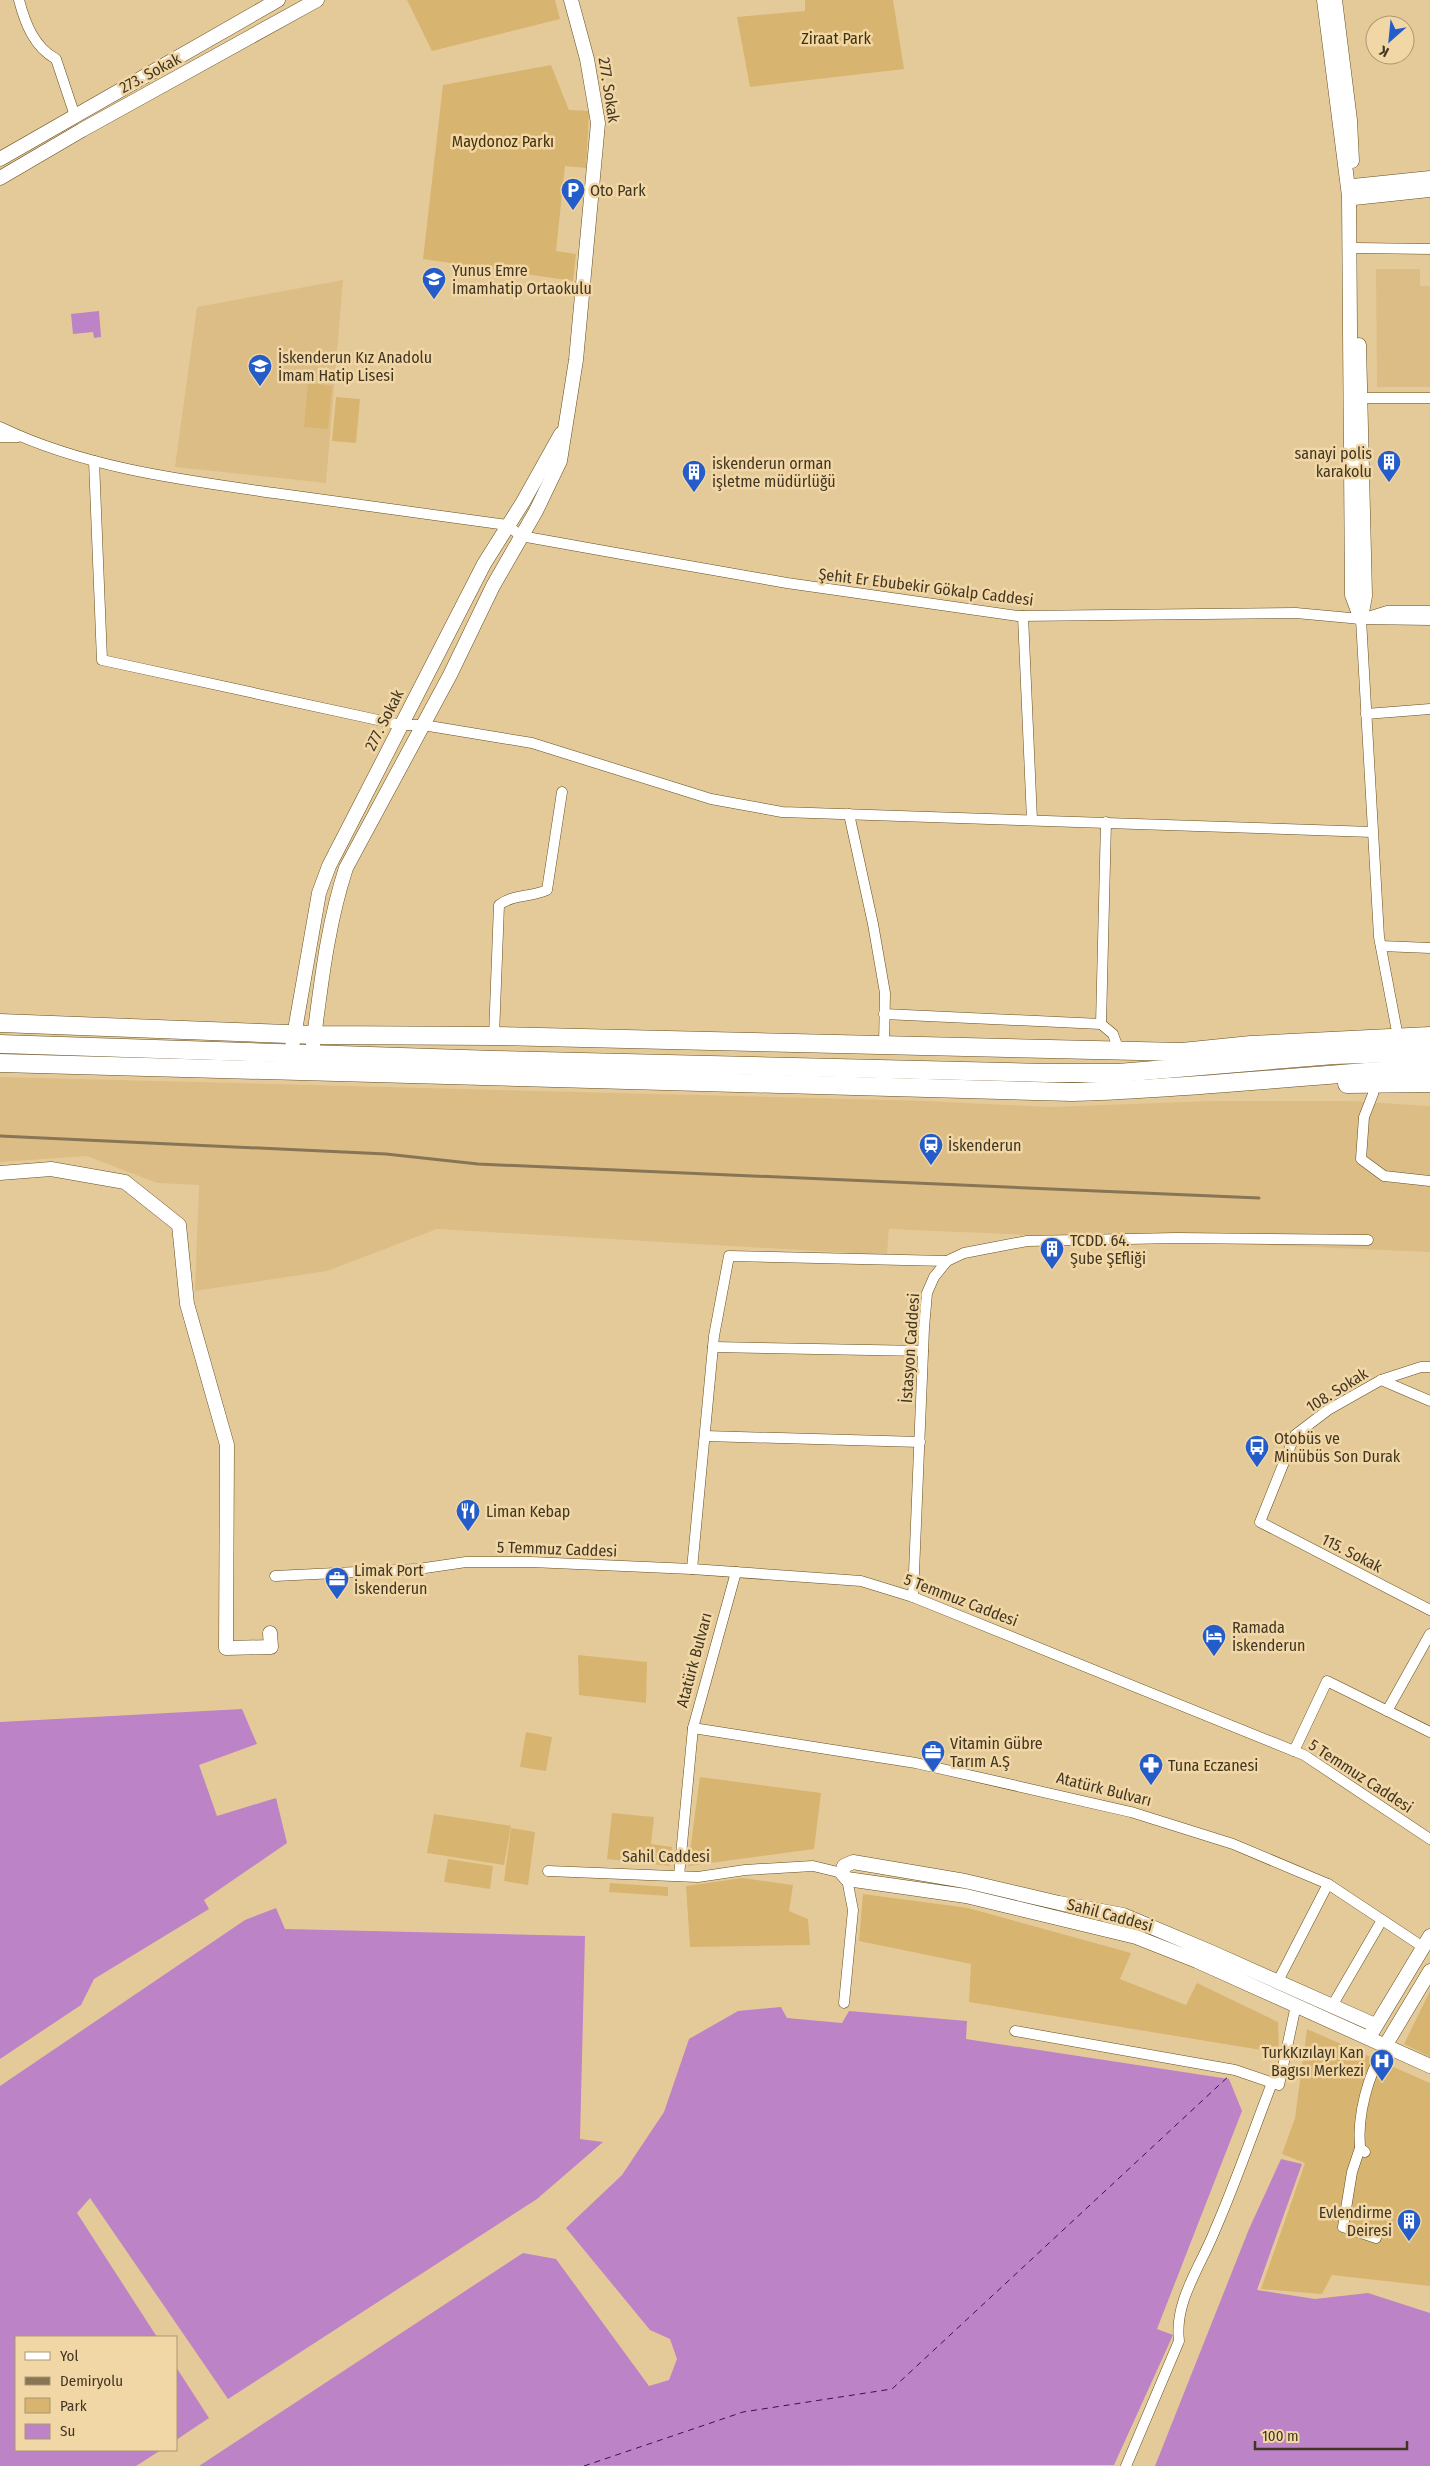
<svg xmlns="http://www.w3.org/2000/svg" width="1430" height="2466" font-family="'Fira Sans Condensed',sans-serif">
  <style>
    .built { fill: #dcbd86 }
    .green { fill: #d8b471 }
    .water { fill: #bd83c7 }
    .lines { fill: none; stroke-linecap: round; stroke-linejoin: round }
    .ferry { stroke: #430c4c; stroke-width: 1; stroke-dasharray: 6 5; stroke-linecap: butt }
    .street-casing { stroke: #664e1f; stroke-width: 11 }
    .secondary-casing { stroke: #664e1f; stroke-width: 15 }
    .highway-casing { stroke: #664e1f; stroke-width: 19 }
    .street { stroke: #fff; stroke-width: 10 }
    .secondary { stroke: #fff; stroke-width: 14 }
    .highway { stroke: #fff; stroke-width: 18 }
    .rail { stroke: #877555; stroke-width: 3 }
    .labels { text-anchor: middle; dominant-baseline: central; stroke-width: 5; stroke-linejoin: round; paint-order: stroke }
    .park-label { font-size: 16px; fill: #43310a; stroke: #f2d7a6 }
    .street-label { font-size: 16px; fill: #413623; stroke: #f2d7a6 }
    .poi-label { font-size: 16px; fill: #413623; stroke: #f2d7a6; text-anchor: start }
  </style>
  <rect width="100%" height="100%" fill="#e5ca99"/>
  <g class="built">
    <polygon points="1376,269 1420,269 1420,286 1430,286 1430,387 1377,387"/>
    <polygon points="343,280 326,483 175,467 197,307"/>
    <polygon points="0,1077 928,1101 1050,1107 1211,1101 1350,1101 1430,1106 1430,1252 889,1229 887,1255 437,1229 327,1271 195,1291 199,1185 157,1183 87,1156 0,1162"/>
  </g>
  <g class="green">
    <polygon points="407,0 555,0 560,19 432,51"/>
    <polygon points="805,0 893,0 904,69 750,87 737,17 805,11"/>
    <polygon points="551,65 569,110 589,111 586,168 565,166 556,251 576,254 573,281 423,259 443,85"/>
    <polygon points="308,383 332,386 328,429 304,427"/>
    <polygon points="336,397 360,399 356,443 332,441"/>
    <polygon points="578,1655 647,1662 646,1703 579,1695"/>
    <polygon points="526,1732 552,1737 546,1771 520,1767"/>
    <polygon points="700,1777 821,1793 814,1849 688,1866"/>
    <polygon points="612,1813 654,1817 651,1844 672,1847 670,1866 607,1859"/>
    <polygon points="434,1814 511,1826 504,1865 427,1853"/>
    <polygon points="511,1828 535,1832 528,1885 504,1881"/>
    <polygon points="448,1859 493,1866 490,1889 444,1882"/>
    <polygon points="742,1878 793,1885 789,1911 808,1919 810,1945 690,1947 686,1886"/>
    <polygon points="610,1883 668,1887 668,1896 609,1892"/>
    <polygon points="863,1894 968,1908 1131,1953 1120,1979 1186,2005 1197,1983 1278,2022 1279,2048 1273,2052 969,2002 971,1964 859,1941"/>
    <polygon points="1430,1991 1430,2057 1404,2044"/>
    <polygon points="1307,2029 1430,2083 1430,2286 1332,2275 1322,2294 1261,2289 1305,2163 1282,2154 1295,2118"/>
  </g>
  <g class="water">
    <polygon points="99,311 101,337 94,338 93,332 73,334 71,314"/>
    <polygon points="242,1709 257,1744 199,1765 217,1816 276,1798 287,1843 204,1900 209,1909 94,1979 81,2005 0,2059 0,1722"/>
    <polygon points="276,1908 285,1929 585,1936 580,2139 603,2142 537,2199 228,2399 90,2198 77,2213 157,2337 16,2337 16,2450 161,2450 136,2466 0,2466 0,2086 245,1920"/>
    <polygon points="781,2007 787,2018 842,2023 849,2011 967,2021 966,2039 1229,2079 1242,2111 1157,2329 1173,2335 1114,2465 199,2466 523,2253 556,2259 649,2386 669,2380 677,2359 670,2339 650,2330 566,2228 622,2175 664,2112 689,2039 738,2011"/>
    <polygon points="1281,2159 1302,2164 1257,2290 1315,2299 1368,2293 1430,2313 1430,2466 1155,2466 1249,2229"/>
    <polygon points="176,2367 209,2418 176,2440"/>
  </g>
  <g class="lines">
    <polyline class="ferry" points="584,2466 743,2412 892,2389 1231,2074"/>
    <defs>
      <g id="street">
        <path d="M19,0c6,23 15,47 37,59l19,57"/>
        <polyline points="1357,248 1430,249"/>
        <polyline points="1361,398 1430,398"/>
        <path d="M0,427c85,41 182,53 274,66 78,11 155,21 233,32l14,11 106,19 160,28 231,33 278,-3 65,6 69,1"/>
        <polyline points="0,437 18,437"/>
        <polyline points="94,461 102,660 401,725 423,725 532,743 711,799 782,812 1372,832"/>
        <polyline points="1023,616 1032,820"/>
        <polyline points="1371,616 1387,611 1430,611"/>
        <polyline points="1361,619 1379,937 1398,1037"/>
        <polyline points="1366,714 1430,709"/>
        <polyline points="849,814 873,924 885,993 884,1046"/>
        <polyline points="1381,946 1430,948"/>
        <polyline points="884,1014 1101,1024 1113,1034 1119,1051"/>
        <polyline points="1101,1024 1106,822"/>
        <path d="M494,1036l5,-131c17,-12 30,-7 48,-15l15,-98"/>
        <polyline points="1374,1084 1373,1094 1364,1117 1361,1159 1384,1176 1430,1181"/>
        <polyline points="713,1347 923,1351"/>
        <polyline points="1430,1367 1421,1367 1381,1380 1328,1410 1295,1435 1260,1522 1430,1610"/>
        <polyline points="1381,1380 1430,1401"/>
        <polyline points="705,1436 920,1442"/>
        <polyline points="692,1569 714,1336 729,1256 947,1261"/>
        <polyline points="736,1572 693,1728 916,1763 1131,1812 1233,1844 1328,1884 1423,1947"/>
        <polyline points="275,1576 418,1569 466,1562 531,1562 692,1569 861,1581 913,1597 1304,1755 1430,1839"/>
        <polyline points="913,1597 924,1328 927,1293 934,1277 947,1261 964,1253 1027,1241 1177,1238 1368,1240"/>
        <polyline points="1387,1711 1430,1634"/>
        <polyline points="1294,1751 1327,1681 1430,1732"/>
        <polyline points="548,1871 698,1877 745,1870 813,1866 842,1873"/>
        <polyline points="679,1876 693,1728"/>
        <polyline points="1278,1981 1328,1884"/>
        <polyline points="844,2003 853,1910 847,1879"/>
        <polyline points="1332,2006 1382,1920"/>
        <polyline points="1015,2031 1235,2070 1279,2085 1296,2005"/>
        <path d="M1360,2148c-3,-34 8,-72 25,-102"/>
        <polyline points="1365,2152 1360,2148 1352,2172 1343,2227 1376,2238"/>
        <path d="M1126,2466l53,-125c-5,-40 22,-75 36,-111 21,-48 38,-98 57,-147"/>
      </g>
      <g id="secondary">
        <polyline points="1324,0 1349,196 1352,595 1361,619"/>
        <polyline points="1335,0 1350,120 1352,161"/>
        <polyline points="0,159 278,0"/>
        <polyline points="0,178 82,130 317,0"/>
        <polyline points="1353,186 1430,178"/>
        <polyline points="1354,198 1430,190"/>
        <polyline points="1359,345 1365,596 1361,618"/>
        <path d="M313,1045c8,-60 14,-119 33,-177l104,-193 43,-89 43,-75 24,-50 16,-101 22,-237 -11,-64 -16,-59"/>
        <polyline points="291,1053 319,893 329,866 484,564 523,502 561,434"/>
        <polyline points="0,1173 51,1169 125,1182 179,1225 187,1304 227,1445 226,1648 271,1647 270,1633"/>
        <polyline points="1375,2025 1211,1952 1123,1915 1059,1903 965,1881 853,1862 844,1866 842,1873 847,1879 966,1896 1136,1937 1197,1961 1430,2066"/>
        <polyline points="1371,2034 1430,1936"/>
        <polyline points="1385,2046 1430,1971"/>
      </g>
      <g id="highway">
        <polyline points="0,1023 315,1035 494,1036 1182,1052 1251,1045 1430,1036"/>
        <polyline points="0,1044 495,1060 1046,1073 1118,1073 1334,1055 1430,1052"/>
        <path d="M0,1063l1072,29c119,-3 239,-18 358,-24"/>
        <polyline points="1347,1084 1430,1083"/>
      </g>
    </defs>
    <use href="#street" class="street-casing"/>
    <use href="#secondary" class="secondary-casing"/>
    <use href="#highway" class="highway-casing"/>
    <use href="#street" class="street"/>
    <use href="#secondary" class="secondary"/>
    <use href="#highway" class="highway"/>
    <polyline class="rail" points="0,1136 386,1154 478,1164 1259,1198"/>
  </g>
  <defs>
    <symbol id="parking-pin" viewBox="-11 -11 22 30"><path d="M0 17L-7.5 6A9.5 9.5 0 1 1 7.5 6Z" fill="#245dca" stroke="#f2d7a6"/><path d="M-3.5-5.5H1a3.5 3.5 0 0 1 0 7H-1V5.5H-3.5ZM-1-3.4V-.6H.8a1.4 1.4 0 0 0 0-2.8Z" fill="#fff"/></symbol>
    <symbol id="school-pin" viewBox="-11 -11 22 30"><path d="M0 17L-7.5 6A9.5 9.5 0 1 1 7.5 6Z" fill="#245dca" stroke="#f2d7a6"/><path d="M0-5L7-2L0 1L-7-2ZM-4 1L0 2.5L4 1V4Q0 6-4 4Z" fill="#fff"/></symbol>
    <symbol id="building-pin" viewBox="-11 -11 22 30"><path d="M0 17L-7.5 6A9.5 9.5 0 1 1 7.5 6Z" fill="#245dca" stroke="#f2d7a6"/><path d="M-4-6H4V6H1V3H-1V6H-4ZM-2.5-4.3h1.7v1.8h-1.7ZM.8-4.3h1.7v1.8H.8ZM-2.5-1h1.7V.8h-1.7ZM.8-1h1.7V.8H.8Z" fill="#fff"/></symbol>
    <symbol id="station-pin" viewBox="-11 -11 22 30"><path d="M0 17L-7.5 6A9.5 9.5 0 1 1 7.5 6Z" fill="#245dca" stroke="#f2d7a6"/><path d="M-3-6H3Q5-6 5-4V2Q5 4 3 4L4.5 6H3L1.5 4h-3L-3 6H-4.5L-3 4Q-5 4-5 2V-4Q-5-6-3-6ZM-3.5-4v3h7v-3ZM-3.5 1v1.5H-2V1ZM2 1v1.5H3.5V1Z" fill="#fff"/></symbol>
    <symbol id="bus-pin" viewBox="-11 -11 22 30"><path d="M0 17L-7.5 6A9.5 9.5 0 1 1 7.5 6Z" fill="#245dca" stroke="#f2d7a6"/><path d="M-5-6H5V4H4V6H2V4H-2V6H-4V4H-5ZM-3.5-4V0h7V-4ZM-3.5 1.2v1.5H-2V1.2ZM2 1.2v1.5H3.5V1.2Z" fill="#fff"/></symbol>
    <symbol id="restaurant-pin" viewBox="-11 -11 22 30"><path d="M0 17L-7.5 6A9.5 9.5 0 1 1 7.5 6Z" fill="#245dca" stroke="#f2d7a6"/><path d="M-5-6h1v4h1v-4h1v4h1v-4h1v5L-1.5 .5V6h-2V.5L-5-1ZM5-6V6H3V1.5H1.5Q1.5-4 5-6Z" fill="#fff"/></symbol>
    <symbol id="office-pin" viewBox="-11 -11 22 30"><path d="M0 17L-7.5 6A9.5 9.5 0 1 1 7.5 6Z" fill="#245dca" stroke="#f2d7a6"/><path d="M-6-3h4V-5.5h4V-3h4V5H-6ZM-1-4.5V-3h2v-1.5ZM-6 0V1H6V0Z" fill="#fff"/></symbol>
    <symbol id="hotel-pin" viewBox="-11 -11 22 30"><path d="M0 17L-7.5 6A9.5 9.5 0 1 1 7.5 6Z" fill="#245dca" stroke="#f2d7a6"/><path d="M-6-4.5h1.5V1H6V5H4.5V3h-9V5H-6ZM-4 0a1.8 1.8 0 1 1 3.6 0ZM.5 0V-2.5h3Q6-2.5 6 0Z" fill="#fff"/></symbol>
    <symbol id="pharmacy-pin" viewBox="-11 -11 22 30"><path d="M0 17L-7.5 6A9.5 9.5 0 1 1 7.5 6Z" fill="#245dca" stroke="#f2d7a6"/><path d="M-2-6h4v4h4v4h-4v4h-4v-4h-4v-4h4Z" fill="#fff"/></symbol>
    <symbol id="hospital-pin" viewBox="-11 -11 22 30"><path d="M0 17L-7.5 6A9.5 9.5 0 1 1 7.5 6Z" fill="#245dca" stroke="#f2d7a6"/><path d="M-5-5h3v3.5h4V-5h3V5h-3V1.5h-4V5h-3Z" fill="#fff"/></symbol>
  </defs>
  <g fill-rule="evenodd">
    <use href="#parking-pin" x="559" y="176" width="28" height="38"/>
    <use href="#school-pin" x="420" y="265" width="28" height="38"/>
    <use href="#school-pin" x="246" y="352" width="28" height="38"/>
    <use href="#building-pin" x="1375" y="448" width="28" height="38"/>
    <use href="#building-pin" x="680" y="458" width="28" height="38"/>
    <use href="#station-pin" x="917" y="1131" width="28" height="38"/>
    <use href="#building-pin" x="1038" y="1235" width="28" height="38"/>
    <use href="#bus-pin" x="1243" y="1433" width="28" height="38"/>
    <use href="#restaurant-pin" x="454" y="1497" width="28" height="38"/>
    <use href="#office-pin" x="323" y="1565" width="28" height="38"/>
    <use href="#hotel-pin" x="1200" y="1622" width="28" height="38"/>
    <use href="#office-pin" x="919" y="1738" width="28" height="38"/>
    <use href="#pharmacy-pin" x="1137" y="1751" width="28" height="38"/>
    <use href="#hospital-pin" x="1368" y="2047" width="28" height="38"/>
    <use href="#building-pin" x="1395" y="2207" width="28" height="38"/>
  </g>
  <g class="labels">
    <g class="park-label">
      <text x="836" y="38">Ziraat Park</text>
      <text x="503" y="141">Maydonoz Parkı</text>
    </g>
    <g class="street-label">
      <text transform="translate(150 73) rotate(-28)">273. Sokak</text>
      <text transform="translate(609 90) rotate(81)">277. Sokak</text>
      <text transform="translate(926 587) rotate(7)">Şehit Er Ebubekir Gökalp Caddesi</text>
      <text transform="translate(384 720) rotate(-63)">277. Sokak</text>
      <text transform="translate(910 1348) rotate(-86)">İstasyon Caddesi</text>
      <text transform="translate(1337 1390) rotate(-32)">108. Sokak</text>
      <text transform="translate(557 1549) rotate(2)">5 Temmuz Caddesi</text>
      <text transform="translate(1352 1553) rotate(27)">115. Sokak</text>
      <text transform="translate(961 1600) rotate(21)">5 Temmuz Caddesi</text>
      <text transform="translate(694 1660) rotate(-75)">Atatürk Bulvarı</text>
      <text transform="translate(1361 1776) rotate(33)">5 Temmuz Caddesi</text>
      <text transform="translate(1104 1789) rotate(14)">Atatürk Bulvarı</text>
      <text x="666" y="1856">Sahil Caddesi</text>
      <text transform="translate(1110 1915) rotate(15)">Sahil Caddesi</text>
    </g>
    <g class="poi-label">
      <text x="590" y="190">Oto Park</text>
      <text x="452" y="270">Yunus Emre<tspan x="452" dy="18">İmamhatip Ortaokulu</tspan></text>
      <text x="278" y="357">İskenderun Kız Anadolu<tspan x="278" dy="18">İmam Hatip Lisesi</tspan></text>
      <text x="1372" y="453" text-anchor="end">sanayi polis<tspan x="1372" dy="18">karakolu</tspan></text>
      <text x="712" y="463">iskenderun orman<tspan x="712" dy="18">işletme müdürlüğü</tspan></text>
      <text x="948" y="1145">İskenderun</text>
      <text x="1070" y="1240">TCDD. 64.<tspan x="1070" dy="18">Şube ŞEfliği</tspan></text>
      <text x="1274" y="1438">Otobüs ve<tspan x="1274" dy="18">Minübüs Son Durak</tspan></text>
      <text x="486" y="1511">Liman Kebap</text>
      <text x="354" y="1570">Limak Port<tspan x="354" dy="18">İskenderun</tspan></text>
      <text x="1232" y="1627">Ramada<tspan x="1232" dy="18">İskenderun</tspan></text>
      <text x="950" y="1743">Vitamin Gübre<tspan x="950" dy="18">Tarım A.Ş</tspan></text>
      <text x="1168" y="1765">Tuna Eczanesi</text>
      <text x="1364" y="2052" text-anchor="end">TurkKızılayı Kan<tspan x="1364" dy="18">Bagısı Merkezi</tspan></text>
      <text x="1392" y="2212" text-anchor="end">Evlendirme<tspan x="1392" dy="18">Deiresi</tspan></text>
    </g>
  </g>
  <rect x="15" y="2336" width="162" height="115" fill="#f2d7a6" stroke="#ab9772"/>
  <rect x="25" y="2352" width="25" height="8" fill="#ffffff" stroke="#ab9772"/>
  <text x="60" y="2361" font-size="15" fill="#413623">Yol</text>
  <rect x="25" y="2377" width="25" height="8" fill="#877555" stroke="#ab9772"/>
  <text x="60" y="2386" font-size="15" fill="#413623">Demiryolu</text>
  <rect x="25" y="2398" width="25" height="15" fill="#d8b471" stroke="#ab9772"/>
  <text x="60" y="2411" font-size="15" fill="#413623">Park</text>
  <rect x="25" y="2424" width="25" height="15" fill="#bd83c7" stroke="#ab9772"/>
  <text x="60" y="2436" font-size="15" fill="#413623">Su</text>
  <g transform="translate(1390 40) rotate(207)"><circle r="24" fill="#f2d7a6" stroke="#ab9772"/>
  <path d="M0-4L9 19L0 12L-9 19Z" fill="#245dca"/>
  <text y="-8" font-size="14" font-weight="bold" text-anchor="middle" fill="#413623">K</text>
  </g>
  <path d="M1255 2441v8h152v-8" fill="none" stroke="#413623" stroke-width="2.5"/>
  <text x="1262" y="2441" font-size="15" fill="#413623" stroke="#f2d7a6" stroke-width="4" paint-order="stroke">100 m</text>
</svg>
